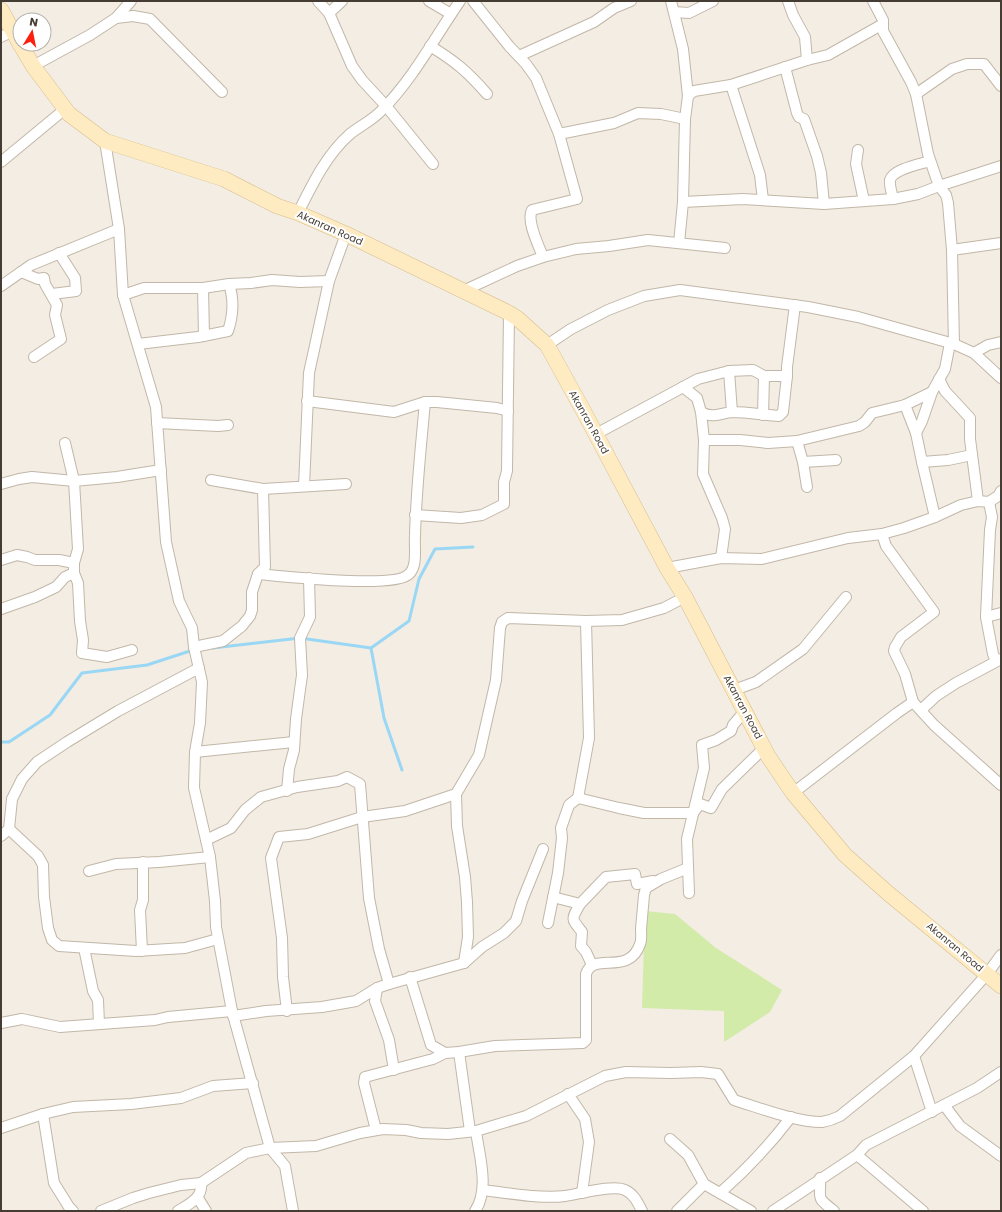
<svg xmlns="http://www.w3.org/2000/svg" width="1002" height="1212" font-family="Poppins,sans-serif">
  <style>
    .green { fill: #d2eba8 }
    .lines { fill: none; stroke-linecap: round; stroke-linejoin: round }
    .stream { stroke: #9ad7f5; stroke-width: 3 }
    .street-casing { stroke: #c2b7a8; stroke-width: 12 }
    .secondary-casing { stroke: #d6be8f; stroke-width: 16 }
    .street { stroke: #fff; stroke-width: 10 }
    .secondary { stroke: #ffebc1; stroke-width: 15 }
    .labels { text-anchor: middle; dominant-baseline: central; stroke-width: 4; stroke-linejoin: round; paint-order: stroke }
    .street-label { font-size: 10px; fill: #453d33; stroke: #fff }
  </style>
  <rect width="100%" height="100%" fill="#f3ede3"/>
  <polygon class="green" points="645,911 675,914 716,948 782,990 770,1012 724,1042 724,1011 642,1008"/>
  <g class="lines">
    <g class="stream">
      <polyline points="213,648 300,638 371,648 409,621 419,579 435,549 473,547"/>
      <polyline points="371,648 384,718 402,770"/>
      <polyline points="1,742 9,742 50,715 82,673 147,665 193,650"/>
    </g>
    <defs>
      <g id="street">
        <polyline points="318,1 329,13 352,66 362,80 386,106 433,164"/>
        <polyline points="429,1 451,14"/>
        <path d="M473,1l36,45 17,18 10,14 23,56 18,65 -45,11c-6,11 7,36 11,47"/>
        <polyline points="671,1 683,49 688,96 685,119 683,202 679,243"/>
        <polyline points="788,1 793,15 805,37 807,60"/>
        <polyline points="873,1 883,20 883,31 911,82 916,94 928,154 939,186 946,195 948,203 952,250 954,344"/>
        <polyline points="674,12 689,13 713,1"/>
        <polyline points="329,13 342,1"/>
        <polyline points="116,18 133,16 150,19 222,92"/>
        <polyline points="1,37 13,31"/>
        <path d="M430,46c25,15 38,26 57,48"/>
        <polyline points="519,56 594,22 614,8 631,1"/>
        <polyline points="33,66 90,35 116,18 131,1"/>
        <polyline points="785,67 797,113 799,117 804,119 817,156 821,173 824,204"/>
        <polyline points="731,85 760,175 763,200"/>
        <polyline points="916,94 952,69 967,64 984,64 1001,86"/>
        <polyline points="688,96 694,91 731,85 807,60 828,55 883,24"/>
        <polyline points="559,134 614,123 638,113 661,114 685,119"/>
        <polyline points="105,141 119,229 123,295 156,407 166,542 179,601 192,628 194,647 202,682 200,723 195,752 194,788 210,857 215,901 216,927 232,1011 270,1148 285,1166 293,1211"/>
        <polyline points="858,150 856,164 864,201"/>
        <polyline points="1,162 65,109"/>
        <path d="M893,199c-1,-6 -4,-14 -3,-19 3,-11 31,-16 40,-19"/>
        <polyline points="683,202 743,199 824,204 893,199 918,194 939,186 1001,166"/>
        <path d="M298,213c14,-28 28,-58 52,-79 10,-8 23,-14 32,-24 31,-31 53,-73 78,-109"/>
        <polyline points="952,250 1001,243"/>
        <polyline points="21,272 38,279 44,278 45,284 57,305 55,315 61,339 34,357"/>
        <polyline points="1,286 31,265 119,229"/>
        <polyline points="203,288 204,336"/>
        <polyline points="463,291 517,266 543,257 576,249 609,246 648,240 725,248"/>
        <polyline points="52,294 76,291 75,278 59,253"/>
        <polyline points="123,295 144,288 203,288 229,284 251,283 272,280 300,282 329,281"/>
        <path d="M138,344l60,-7 30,-6c5,-15 6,-32 1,-47"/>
        <polyline points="547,345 571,329 608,310 644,296 680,290 808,307 858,317 954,344 974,353 1001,378"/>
        <polyline points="974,353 988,345 1001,342"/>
        <polyline points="729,371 732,412"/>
        <polyline points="939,379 945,391 970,418 970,439 978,501"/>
        <polyline points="683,387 697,398 701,412 704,440 703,474 722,518 725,529 721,558"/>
        <polyline points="307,401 394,412 425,402 437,402 497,408 508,411"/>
        <polyline points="905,405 916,433 922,462 935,517"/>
        <path d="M701,412c12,7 19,1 31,0 15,0 32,3 47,4l4,-4 4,-36v-9l8,-62"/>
        <polyline points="763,415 764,376"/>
        <polyline points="157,423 218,426 228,425"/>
        <polyline points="916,433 922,421 932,392 945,369 950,343"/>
        <polyline points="596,434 698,379 729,371 753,370 764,376 787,376"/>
        <polyline points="704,440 740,440 768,443 797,441 859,426 865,422 872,413 905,405 932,392"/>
        <polyline points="797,441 803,462 807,487"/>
        <polyline points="65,443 74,481 78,549 74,563 74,573 78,583 80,621 83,640 82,653 107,657 132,650"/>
        <polyline points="803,462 836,460"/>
        <polyline points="922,462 948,460 972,455"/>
        <polyline points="211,480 263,489 346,484"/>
        <polyline points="1,484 19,479 32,477 74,481 117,477 161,470"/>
        <polyline points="304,486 309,373 329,281 346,234"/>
        <polyline points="989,502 992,517 990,530 986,617 993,654 996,661"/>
        <polyline points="415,515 461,518 482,515 504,504 504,482 507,471 509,313"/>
        <polyline points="882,534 886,546 934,612 901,637 895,647 894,651 905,674 913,702 934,725 1001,785"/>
        <polyline points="1,560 17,555 27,557 35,560 59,560 74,563"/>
        <polyline points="667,568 721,558 762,559 848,538 882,534 904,528 935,517 961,505 978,501 989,502 998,496 1001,491"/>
        <path d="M258,574c23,2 138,15 151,0 9,-8 5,-27 6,-38 1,-45 6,-90 10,-134"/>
        <polyline points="1,609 35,597 56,587 65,577 74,573"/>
        <polyline points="986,617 1001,613"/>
        <polyline points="194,647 223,641 242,626 250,616 252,610 252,592 258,574 265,567 263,489"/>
        <polyline points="734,690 756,682 803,649 846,597"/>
        <polyline points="921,710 936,696 956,683 1001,659"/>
        <polyline points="195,752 294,742"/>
        <polyline points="287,791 289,769 294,750 296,719 302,675 300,638 310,617 309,578"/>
        <polyline points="793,793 897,713 913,702"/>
        <polyline points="578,798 619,808 644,813 693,813 700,804 711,808 722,789 764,748"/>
        <polyline points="9,829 38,856 43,865 44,897 48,928 52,940 59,946 136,951 185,948 218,939"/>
        <polyline points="1,836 9,829 12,799 22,779 37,762 67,742 118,711 199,668"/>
        <polyline points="206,840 231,828 245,810 261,797 297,787 338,781 347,777 360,784 369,898 379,949 389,984"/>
        <polyline points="89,871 116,864 159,862 210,857"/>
        <polyline points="689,893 687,839 704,768 702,745 716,740 731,731 733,725 745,711"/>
        <polyline points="553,897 580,904 606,877 635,874 637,884 653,881"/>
        <path d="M580,904c-9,16 -9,14 2,28l-1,14 5,6 6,13"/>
        <polyline points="548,923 558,873 562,838 561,828 569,805 578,798 589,738 586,621"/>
        <polyline points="84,948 93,991 98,1000 99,1024"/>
        <polyline points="142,951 140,910 143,900 143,862"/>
        <polyline points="464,963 482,947 504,933 516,921 522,901 543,849"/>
        <polyline points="410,977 431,1045 445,1053"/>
        <polyline points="377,988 375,1001 389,1040 394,1070"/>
        <polyline points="287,1011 283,977 282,938 271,858 279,837 308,834 362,817 405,811 456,794"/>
        <polyline points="233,1016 266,1011 322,1007 356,1001 377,988 389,984 464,963 468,937 467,902 465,877 457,826 456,794 479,755 496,680 500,628 502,622 508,618 586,621 622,620 664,608 685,597"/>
        <polyline points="1,1023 22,1019 60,1027 155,1020 168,1017 232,1011"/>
        <polyline points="459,1052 470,1131"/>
        <polyline points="914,1056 932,1112"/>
        <polyline points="568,1094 585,1119 589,1142 582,1193"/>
        <polyline points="944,1105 960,1126 1001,1156"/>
        <polyline points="43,1114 54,1183 69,1207 73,1211"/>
        <polyline points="1,1128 43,1114 73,1107 131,1104 181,1098 213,1086 253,1083"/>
        <path d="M376,1130l-12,-47 1,-6 68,-18 12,-6 14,-1 36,-6 88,-3 3,-3v-66c7,-23 43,3 54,-30 2,-4 1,-11 1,-15 1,-12 2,-23 3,-34l2,-7 15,-9 27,-11"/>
        <polyline points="670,1139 688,1155 704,1184 751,1211"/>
        <polyline points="857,1155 923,1211"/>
        <path d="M820,1178c1,22 -5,18 14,33"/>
        <path d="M483,1190c24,3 58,9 82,6 14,-2 49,-12 60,-6 9,4 13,13 17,21"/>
        <path d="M720,1193c27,-24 49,-47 71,-76"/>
        <polyline points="198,1198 206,1211"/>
        <path d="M101,1211l32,-13 16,-5 32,-8 20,-2 45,-30 24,-5 46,-2 44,-13 23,-4 23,1 15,3 27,1 28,-3 50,-15 79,-40 21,-4 45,1 30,-1 17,2 16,26c26,8 62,22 88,22 6,-1 12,-3 18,-6l74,-60 73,-82 14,-19"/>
        <path d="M178,1211c11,-7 25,-13 23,-28"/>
        <path d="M475,1211c15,-22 4,-56 1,-80"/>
        <polyline points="677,1211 704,1184"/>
        <polyline points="773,1211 857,1155 866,1145 977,1088 1001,1072"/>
      </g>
      <g id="secondary">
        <polyline points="1,10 20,44"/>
        <polyline points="20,44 33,66 69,114 105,141 224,179 277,206 298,213 346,234 509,313 517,318 547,345 584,412 667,568 685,597 768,756 793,793 845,855 889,894 1001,986"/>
      </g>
    </defs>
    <use href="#street" class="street-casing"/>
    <use href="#secondary" class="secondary-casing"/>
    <use href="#street" class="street"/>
    <use href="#secondary" class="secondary"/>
  </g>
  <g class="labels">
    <g class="street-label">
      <text transform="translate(330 228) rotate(24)">Akanran Road</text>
      <text transform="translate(589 422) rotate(61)">Akanran Road</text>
      <text transform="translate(743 707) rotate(62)">Akanran Road</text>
      <text transform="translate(955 947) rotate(40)">Akanran Road</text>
    </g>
  </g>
  <rect width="1002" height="1212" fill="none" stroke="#453d33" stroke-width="4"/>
  <g transform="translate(32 32) rotate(10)"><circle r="19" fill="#ffffff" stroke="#b5b1ad"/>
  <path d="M0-3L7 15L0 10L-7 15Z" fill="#ff1f0e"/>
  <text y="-6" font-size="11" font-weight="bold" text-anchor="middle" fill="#453d33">N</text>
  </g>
</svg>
